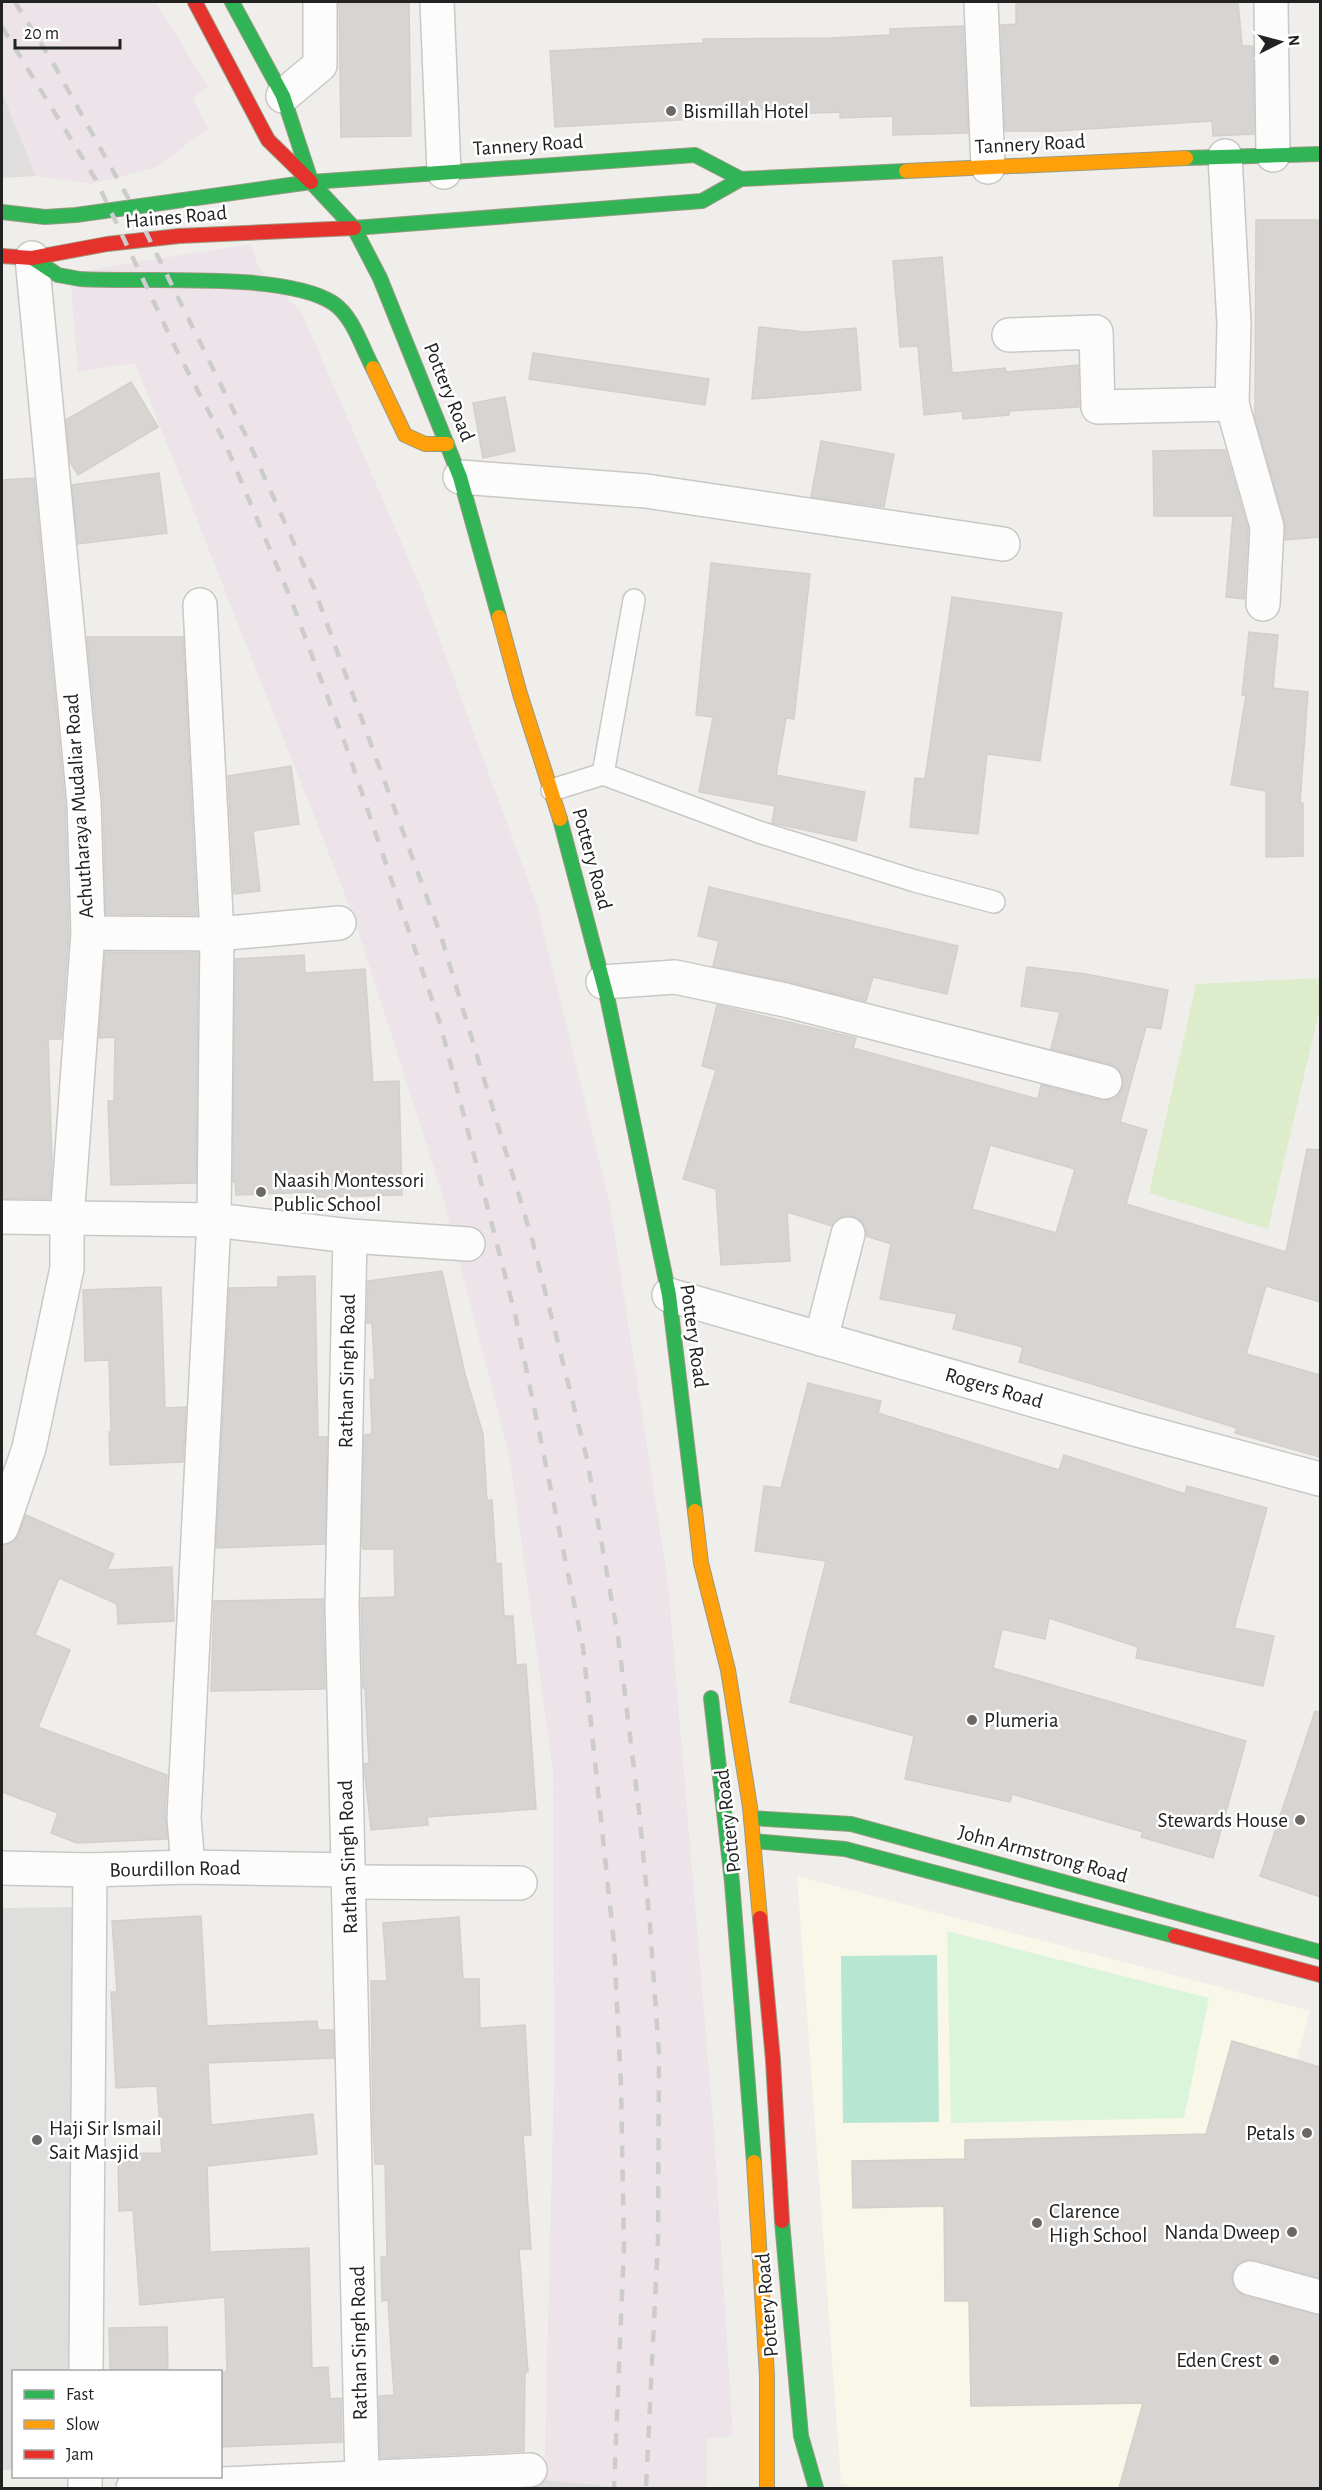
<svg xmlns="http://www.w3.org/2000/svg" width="1322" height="2490" font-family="'Alegreya Sans',sans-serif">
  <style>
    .residential { fill: #dfdedc }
    .industrial { fill: #ede4e9 }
    .education { fill: #f8f7e8 }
    .religious { fill: #dededc }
    .grass { fill: #ddeccb }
    .park { fill: #daf5da }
    .pitch { fill: #b7e6d2 }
    .pier { fill: #dedddd }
    .building { fill: #d7d4d2; stroke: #d3d0cc; stroke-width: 1.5; fill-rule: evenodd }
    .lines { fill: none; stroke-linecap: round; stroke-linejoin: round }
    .lane-casing { stroke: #c9c8c7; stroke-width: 24 }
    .street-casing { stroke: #c9c8c7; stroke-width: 36 }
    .fast-casing { stroke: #999a82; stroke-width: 16 }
    .slow-casing { stroke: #999a82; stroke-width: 16 }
    .jam-casing { stroke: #999a82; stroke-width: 16 }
    .lane { stroke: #fdfcfc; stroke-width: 21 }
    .street { stroke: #fdfcfc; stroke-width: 33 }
    .fast { stroke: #30b455; stroke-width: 14 }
    .slow { stroke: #ff9f0a; stroke-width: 14 }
    .jam { stroke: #e5322d; stroke-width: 14 }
    .rail { stroke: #ccc; stroke-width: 4.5; stroke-dasharray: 12 12; stroke-linecap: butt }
    .poi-dot { fill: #6a6968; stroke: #fff; stroke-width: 2 }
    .labels { text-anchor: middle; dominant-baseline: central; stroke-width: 5; stroke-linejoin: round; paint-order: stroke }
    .poi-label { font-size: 21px; fill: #222; stroke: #fff; text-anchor: start }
    .street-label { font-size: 21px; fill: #222; stroke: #fff }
  </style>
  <rect width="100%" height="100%" fill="#f0eeeb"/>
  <polygon class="residential" points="2,92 36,176 2,178"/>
  <g class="industrial">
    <polygon points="2,2 155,2 208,86 193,99 208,128 157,167 92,184 36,176 2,92"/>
    <polygon points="250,244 259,268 302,313 419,583 537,905 610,1204 668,1583 714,2132 733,2436 707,2439 707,2488 544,2488 554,2079 553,1771 510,1459 441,1190 353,915 135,363 78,372 70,273"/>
  </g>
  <polygon class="education" points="797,1876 1310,2011 1194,2434 1320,2471 1320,2488 858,2488 841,2483"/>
  <polygon class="religious" points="72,1907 74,2371 14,2372 13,2470 2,2470 2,1908"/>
  <polygon class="grass" points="1320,978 1320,1008 1268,1229 1149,1193 1196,984"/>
  <polygon class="park" points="947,1931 1209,1998 1184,2118 951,2123"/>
  <polygon class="pitch" points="937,1955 939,2122 843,2123 841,1956"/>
  <polygon class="pier" points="529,2479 630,2488 528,2488"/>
  <g class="building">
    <polygon points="339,2 409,2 411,136 341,137"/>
    <polygon points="1016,2 1238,2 1242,46 1253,46 1254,134 1213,136 1212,121 1057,131 1005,131 1001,25 1016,24"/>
    <polygon points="963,26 968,133 893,135 893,116 840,118 840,112 791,114 790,109 694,110 695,119 555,127 550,51 703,43 703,39 831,38 890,35 890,29"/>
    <polygon points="1256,220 1320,220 1320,537 1285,540 1285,522 1255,417"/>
    <polygon points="942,257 952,373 1005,368 1006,372 1078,365 1079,407 1009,411 1009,415 963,419 962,411 924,415 918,346 900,347 893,261"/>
    <polygon points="759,327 806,332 856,328 861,390 752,399"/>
    <polygon points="533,353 709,379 705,405 529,379"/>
    <polygon points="131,382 158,427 78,475 70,462 66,420"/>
    <polygon points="505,397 515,451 483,458 473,403"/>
    <polygon points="821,441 894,454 884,507 811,497"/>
    <polygon points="1208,450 1225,450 1248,529 1244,599 1226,597 1233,516 1154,516 1153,451"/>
    <polygon points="159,473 167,533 78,544 72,485"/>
    <polygon points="34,478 65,804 69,933 61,1039 48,1039 52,1163 50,1199 2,1198 2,480"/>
    <polygon points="711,563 810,574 794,719 786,718 776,775 865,792 856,841 772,823 775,806 699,792 713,717 696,715"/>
    <polygon points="952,597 1062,613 1040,761 987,754 978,834 910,827 915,778 925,779"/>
    <polygon points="1249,632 1278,635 1273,688 1308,692 1300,803 1303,803 1303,856 1266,857 1266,791 1231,785 1246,695 1242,695"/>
    <polygon points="87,637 183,637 197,915 106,914 103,801"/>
    <polygon points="291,766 299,824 253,831 260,891 234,894 228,776"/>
    <polygon points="709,887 958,946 947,994 873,977 866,1001 789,982 713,966 719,941 698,936"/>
    <polygon points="105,952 198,953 196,1183 111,1185 108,1101 114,1101 115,1037 99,1038"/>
    <polygon points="304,955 305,973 365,969 373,1082 399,1081 402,1195 314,1197 314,1192 236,1195 235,1182 233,1182 235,959"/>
    <path d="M1027,967l59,7 82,16 -7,39 -15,-2 -26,95 27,8 -21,74 160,48 21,-103 13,1v152l-54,-16 -20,68 74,21v82l-85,-24 2,-5 -218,-66 4,-15 -70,-18 4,-15 -77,-15 11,-55 -25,-8v-8l-5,-7 -8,-5h-11l-10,10 -45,-14 3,49 -69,4 -5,-76 -33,-10 33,-109 -14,-4 15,-61 139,33 -3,10 185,51 3,-14 59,15h9l9,-5 5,-8v-9l-5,-10 -8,-4 -59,-15 9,-37 -39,-6zM990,1145l85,24 -19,64 -84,-24z"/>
    <polygon points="442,1271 465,1374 483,1434 487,1501 492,1500 496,1564 501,1563 504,1616 513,1616 516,1665 526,1664 536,1809 427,1817 428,1825 371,1830 364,1766 364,1764 369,1763 365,1688 363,1688 361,1598 395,1597 394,1549 363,1549 362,1542 364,1435 372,1434 370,1380 375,1379 372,1323 367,1323 368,1281"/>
    <polygon points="315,1276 318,1437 327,1437 325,1544 216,1548 229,1288 278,1287 278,1277"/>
    <polygon points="161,1287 165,1408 186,1407 183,1462 110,1465 109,1432 111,1432 109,1360 85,1361 83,1290"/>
    <polygon points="808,1383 881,1401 878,1413 1059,1470 1064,1455 1185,1494 1187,1486 1267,1508 1234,1628 1274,1636 1263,1686 1136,1658 1138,1647 1049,1618 1045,1639 1002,1629 993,1668 1246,1741 1213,1858 1141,1837 1143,1832 1012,1794 1010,1802 905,1779 914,1736 790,1702 826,1561 755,1551 764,1486 781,1488"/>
    <polygon points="26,1515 114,1554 107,1570 172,1567 174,1621 118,1624 117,1604 59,1578 35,1635 70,1650 38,1727 167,1775 165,1817 167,1839 77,1843 51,1833 58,1813 2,1792 2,1545 15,1541"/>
    <polygon points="323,1599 325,1689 211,1691 214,1601"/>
    <polygon points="1315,1711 1320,1712 1320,1897 1260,1876"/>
    <polygon points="201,1916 207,2026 317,2021 318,2030 333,2030 334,2058 208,2063 211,2125 313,2114 317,2154 207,2166 210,2252 309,2248 312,2368 328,2367 330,2399 341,2398 342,2442 220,2447 220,2372 227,2372 225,2297 140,2305 133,2210 119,2211 118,2154 162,2153 157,2086 116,2088 111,1992 117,1992 112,1921"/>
    <polygon points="459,1917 463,1979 479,1979 480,2028 525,2025 531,2135 523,2135 531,2249 519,2249 528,2372 525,2372 524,2451 380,2458 379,2396 394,2395 388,2300 382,2301 381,2257 387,2257 385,2164 375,2164 373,2128 371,1981 387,1981 383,1923"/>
    <polygon points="1232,2041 1320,2067 1320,2278 1255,2260 1246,2260 1236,2265 1232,2273 1232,2282 1236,2291 1245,2296 1320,2315 1320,2488 1119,2488 1143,2403 971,2406 969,2301 945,2301 944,2206 853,2208 852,2161 965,2159 965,2140 1206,2134"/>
    <polygon points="167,2327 168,2372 110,2372 109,2328"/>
  </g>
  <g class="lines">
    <defs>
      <g id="lane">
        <polyline points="603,774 634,600"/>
        <polyline points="552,790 603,774 759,832 915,881 994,902"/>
      </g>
      <g id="street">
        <polyline points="437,2 444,172"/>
        <polyline points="981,2 988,167"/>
        <polyline points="1271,2 1273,155"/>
        <polyline points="283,96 320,65 320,2"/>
        <polyline points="1009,335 1096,332 1098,407 1232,404 1234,324 1225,156"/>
        <polyline points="1232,404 1267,527 1263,604"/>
        <polyline points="460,477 646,491 1003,544"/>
        <polyline points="88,933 217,934 339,923"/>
        <polyline points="603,982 675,977 785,1000 1105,1082"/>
        <polyline points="2,1217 214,1220 350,1236 468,1244"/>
        <polyline points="350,1236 342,1604 362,2478"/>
        <polyline points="669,1295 1134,1429 1320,1479"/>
        <polyline points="821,1339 848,1234"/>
        <polyline points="2,1527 29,1448 67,1268 67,1219 88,933 84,803 32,258"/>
        <polyline points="188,1867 184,1818 214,1220 217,934 200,605"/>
        <polyline points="2,1868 90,1870 188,1867 349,1870"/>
        <polyline points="350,1882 520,1883"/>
        <polyline points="1250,2278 1320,2297"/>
        <polyline points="86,2372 90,1870"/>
        <polyline points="85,2488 85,2476"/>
        <polyline points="133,2488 530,2470"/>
      </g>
      <g id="fast">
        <polyline points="232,2 283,96 310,178"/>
        <polyline points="1186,158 1320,154"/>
        <polyline points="311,182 695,155 741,179"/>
        <polyline points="2,212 45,217 76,215 311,182 354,228 380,278 460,477 499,617"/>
        <polyline points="354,228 702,201 741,179 906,171"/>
        <path d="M32,258l26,17 22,4c61,4 205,-8 253,24 20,13 29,45 40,65"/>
        <polyline points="560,819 608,1001 669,1295 695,1511"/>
        <polyline points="711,1698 732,1882 754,2162"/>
        <polyline points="751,1818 851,1824 1320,1952"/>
        <polyline points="753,1841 845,1849 1175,1936"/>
        <polyline points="782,2221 801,2436 816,2488"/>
      </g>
      <g id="slow">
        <polyline points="906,171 1186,158"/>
        <polyline points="373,368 405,435 425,444 447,444"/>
        <polyline points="499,617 520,694 560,819"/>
        <polyline points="695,1511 701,1563 728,1670 750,1807 760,1918"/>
        <polyline points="754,2162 767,2376 767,2488"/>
      </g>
      <g id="jam">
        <polyline points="195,2 268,140 311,182"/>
        <polyline points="2,256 32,258 107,244 179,236 354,228"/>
        <polyline points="760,1918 773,2060 782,2221"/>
        <polyline points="1175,1936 1320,1975"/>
      </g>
    </defs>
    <use href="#lane" class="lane-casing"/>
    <use href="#street" class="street-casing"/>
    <use href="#fast" class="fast-casing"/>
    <use href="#slow" class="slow-casing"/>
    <use href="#jam" class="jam-casing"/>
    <use href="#lane" class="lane"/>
    <use href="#street" class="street"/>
    <use href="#fast" class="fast"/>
    <use href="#slow" class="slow"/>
    <use href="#jam" class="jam"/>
    <g class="rail">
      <polyline points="15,2 53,63 137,214 246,436 314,588 441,936 532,1239 587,1459 618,1637 639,1810 650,1926 659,2054 658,2239 646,2488"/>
      <polyline points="2,27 96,180 176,349 225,443 290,597 346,746 440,1023 515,1314 583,1647 614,1944 621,2086 624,2246 614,2488"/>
    </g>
  </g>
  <g class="poi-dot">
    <circle cx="671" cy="111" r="6"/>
    <circle cx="261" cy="1192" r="6"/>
    <circle cx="972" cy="1720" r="6"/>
    <circle cx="1300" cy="1820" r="6"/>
    <circle cx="1307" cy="2133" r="6"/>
    <circle cx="37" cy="2140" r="6"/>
    <circle cx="1037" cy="2223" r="6"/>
    <circle cx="1292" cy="2232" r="6"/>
    <circle cx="1274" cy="2360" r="6"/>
  </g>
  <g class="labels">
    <g class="poi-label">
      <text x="683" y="111">Bismillah Hotel</text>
      <text x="273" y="1180">Naasih Montessori<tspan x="273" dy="24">Public School</tspan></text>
      <text x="984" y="1720">Plumeria</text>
      <text x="1288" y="1820" text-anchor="end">Stewards House</text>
      <text x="49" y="2128">Haji Sir Ismail<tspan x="49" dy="24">Sait Masjid</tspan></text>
      <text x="1295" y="2133" text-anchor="end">Petals</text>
      <text x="1049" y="2211">Clarence<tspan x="1049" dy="24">High School</tspan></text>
      <text x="1280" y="2232" text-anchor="end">Nanda Dweep</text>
      <text x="1262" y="2360" text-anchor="end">Eden Crest</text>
    </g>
    <g class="street-label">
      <text transform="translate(1030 144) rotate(-3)">Tannery Road</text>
      <text transform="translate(528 145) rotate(-4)">Tannery Road</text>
      <text transform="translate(176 217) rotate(-5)">Haines Road</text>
      <text transform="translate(449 392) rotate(68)">Pottery Road</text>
      <text transform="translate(79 806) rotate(-94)">Achutharaya Mudaliar Road</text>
      <text transform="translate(592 859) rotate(75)">Pottery Road</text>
      <text transform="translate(694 1336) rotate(82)">Pottery Road</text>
      <text transform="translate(347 1371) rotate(-89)">Rathan Singh Road</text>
      <text transform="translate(994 1388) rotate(16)">Rogers Road</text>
      <text transform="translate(728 1821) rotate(-97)">Pottery Road</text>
      <text transform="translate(1043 1854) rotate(15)">John Armstrong Road</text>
      <text transform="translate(348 1857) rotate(-92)">Rathan Singh Road</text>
      <text transform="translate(175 1869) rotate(-1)">Bourdillon Road</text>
      <text transform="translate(767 2305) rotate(-95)">Pottery Road</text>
      <text transform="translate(359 2343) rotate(-91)">Rathan Singh Road</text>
    </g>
  </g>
  <rect width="1322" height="2490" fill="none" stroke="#222222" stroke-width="6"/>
  <rect x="12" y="2370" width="210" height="108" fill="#ffffff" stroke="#a7a7a7" stroke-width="1.5"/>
  <rect x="24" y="2390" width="30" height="9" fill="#30b455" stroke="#a7a7a7" stroke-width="1.5"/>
  <text x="66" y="2400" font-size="18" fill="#222222">Fast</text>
  <rect x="24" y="2420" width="30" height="9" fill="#ff9f0a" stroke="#a7a7a7" stroke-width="1.5"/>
  <text x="66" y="2430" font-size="18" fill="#222222">Slow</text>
  <rect x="24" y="2450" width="30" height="9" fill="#e5322d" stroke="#a7a7a7" stroke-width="1.5"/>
  <text x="66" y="2460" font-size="18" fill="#222222">Jam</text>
  <g transform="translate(1280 42) rotate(84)" stroke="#ffffff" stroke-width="4.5" paint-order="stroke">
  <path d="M0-4.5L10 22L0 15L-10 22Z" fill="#222222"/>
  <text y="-9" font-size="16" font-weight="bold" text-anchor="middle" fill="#222222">N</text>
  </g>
  <path d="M15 39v9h105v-9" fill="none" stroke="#222222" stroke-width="3"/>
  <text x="24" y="39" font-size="18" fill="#222222" stroke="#ffffff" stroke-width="4.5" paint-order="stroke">20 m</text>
</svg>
